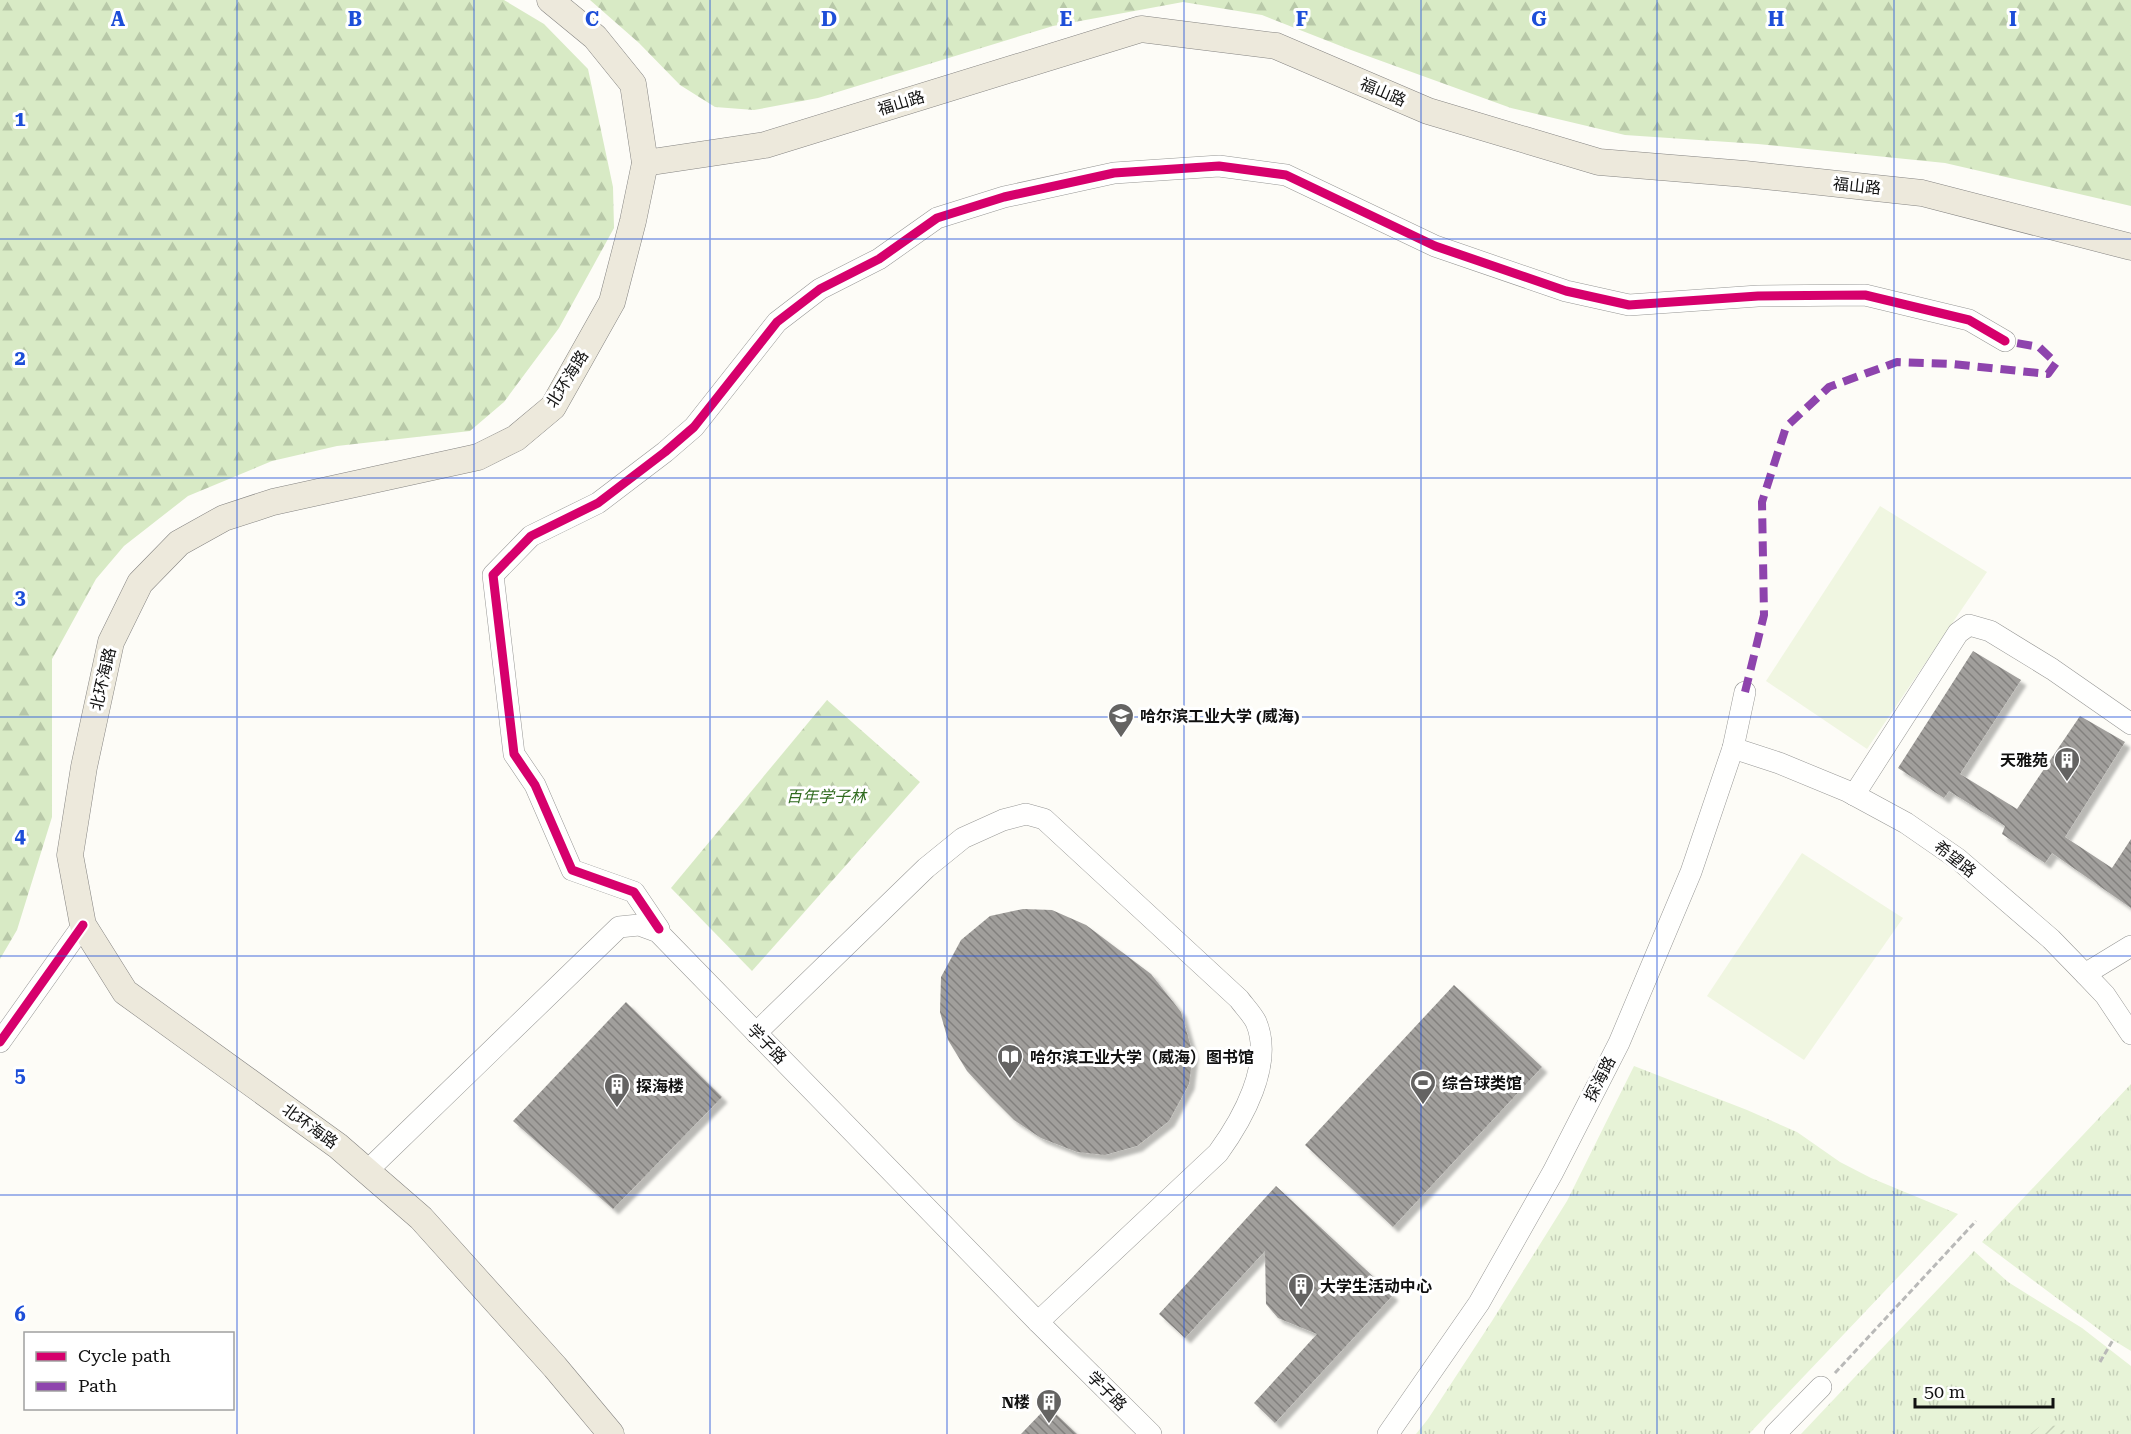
<svg xmlns="http://www.w3.org/2000/svg" width="2131" height="1434" font-family="'Roboto Serif','Noto Sans SC',serif">
  <style>
    .forest { fill: url(#forest-firs) }
    .park { fill: url(#park-tufts) }
    .garden { fill: url(#garden-furrows) }
    .pitch { fill: #f0f6e1 }
    .building { fill: url(#building-back-hatch); filter: url(#shadow) }
    .lines { fill: none; stroke-linecap: round; stroke-linejoin: round }
    .minor-casing { stroke: #979795; stroke-width: 22 }
    .major-casing { stroke: #858482; stroke-width: 27 }
    .path { stroke: #b9b9b8; stroke-width: 3; stroke-dasharray: 6 3; stroke-linecap: butt }
    .minor { stroke: #fffffe; stroke-width: 21 }
    .major { stroke: #ede9dc; stroke-width: 26 }
    .quiet { stroke: #8e44ad; stroke-width: 8; stroke-dasharray: 15 8; stroke-linecap: butt }
    .cycleway-casing { stroke: #fff; stroke-width: 13 }
    .cycleway { stroke: #d6006c; stroke-width: 9 }
    .grid { fill: none; stroke: #1d4ed8; stroke-width: 1.5; stroke-opacity: 0.55 }
    .labels { text-anchor: middle; dominant-baseline: central; stroke-width: 6; stroke-linejoin: round; paint-order: stroke }
    .street-label { font-size: 16px; fill: #111; stroke: #fff }
    .poi-label { font-size: 16px; font-weight: bold; fill: #111; stroke: #fff; text-anchor: start }
    .park-label { font-size: 16px; font-style: italic; fill: #2f6b1f; stroke: #fff }
    .grid-label { font-size: 20px; text-anchor: middle; font-weight: bold; fill: #1d4ed8; stroke: #fff; stroke-width: 6; stroke-linejoin: round; paint-order: stroke }
  </style>
  <defs>
    <pattern id="forest-firs" width="22" height="20" patternUnits="userSpaceOnUse" patternTransform="scale(1.5)"><rect width="22" height="20" fill="#d8eac5"/><path d="M5 1l3.5 6h-7zM16 11l3.5 6h-7z" fill="#b8c8a8"/></pattern>
    <pattern id="park-tufts" width="24" height="20" patternUnits="userSpaceOnUse" patternTransform="scale(1.5)"><rect width="24" height="20" fill="#e7f3d7"/><path d="M3 7l-1-3M5 7V3M7 7l1-3M15 17l-1-3M17 17v-4M19 17l1-3" fill="none" stroke="#c5cfb8"/></pattern>
    <pattern id="garden-furrows" width="10" height="10" patternUnits="userSpaceOnUse" patternTransform="scale(1.5)"><rect width="10" height="10" fill="#e7f3d7"/><path d="M-1 1l2-2M0 10L10 0M9 11l2-2" fill="none" stroke="#c5cfb8"/></pattern>
    <pattern id="building-back-hatch" width="6" height="6" patternUnits="userSpaceOnUse" patternTransform="scale(1.5)"><rect width="6" height="6" fill="#a19f9c"/><path d="M-1 5l2 2M0 0l6 6M5-1l2 2" fill="none" stroke="#82807e"/></pattern>
    <filter id="shadow"><feDropShadow dx="5.5" dy="5.5" stdDeviation="1.5" flood-color="#0004"/></filter>
  </defs>
  <rect width="100%" height="100%" fill="#fdfcf7"/>
  <g class="forest">
    <polygon points="0,0 504,0 544,24 588,69 613,187 614,228 559,328 504,402 470,431 337,446 272,461 188,496 124,546 96,579 52,659 52,817 17,930 0,959"/>
    <polygon points="590,0 2131,0 2131,206 1945,163 1758,144 1625,135 1511,108 1351,50 1262,15 1183,2 1053,26 818,98 754,110 715,107 680,85 639,43"/>
    <polygon points="827,700 920,782 752,971 671,888"/>
  </g>
  <g class="park">
    <polygon points="1634,1066 1747,1110 1797,1132 1840,1162 1871,1178 1958,1214 1749,1434 1416,1434 1428,1419 1492,1321 1567,1201"/>
    <polygon points="2131,1084 2131,1351 2113,1340 1982,1242"/>
    <polygon points="1974,1251 2008,1282 2082,1328 2131,1366 2131,1434 1801,1434"/>
  </g>
  <polygon class="garden" points="2048,1425 2057,1426 2070,1434 2030,1434 2039,1427"/>
  <g class="pitch">
    <polygon points="1880,506 1987,572 1867,749 1766,681"/>
    <polygon points="1802,853 1903,918 1804,1060 1707,996"/>
  </g>
  <g class="building">
    <polygon points="1973,651 2021,680 1960,774 2017,809 2080,716 2125,742 2065,837 2112,868 2131,839 2131,908 2052,853 2045,863 2002,834 2005,826 1949,791 1944,798 1898,768"/>
    <polygon points="1023,909 1052,910 1086,925 1151,974 1181,1012 1193,1054 1189,1084 1169,1121 1137,1146 1105,1155 1077,1152 1041,1138 1014,1120 991,1097 967,1071 948,1040 940,1012 941,977 961,940 990,916"/>
    <polygon points="1454,985 1542,1067 1393,1227 1305,1145"/>
    <polygon points="626,1002 722,1097 613,1209 513,1121"/>
    <polygon points="1276,1186 1393,1295 1275,1423 1254,1403 1317,1334 1278,1318 1266,1304 1265,1251 1185,1338 1159,1314"/>
    <polygon points="1047,1407 1058,1416 1077,1434 1021,1434"/>
  </g>
  <g class="lines">
    <defs>
      <g id="minor">
        <polyline points="1733,748 1779,763 1847,791 1906,823 1958,859 2051,939 2085,974 2105,995 2131,1034"/>
        <polyline points="1854,795 1958,633 1969,625 1990,631 2052,669 2131,724"/>
        <polyline points="659,929 634,892 572,870 535,785 514,754 493,575 531,536 598,503 665,452 694,427 777,322 820,289 879,259 937,218 1004,197 1114,173 1219,166 1286,175 1435,246 1566,291 1629,305 1758,296 1865,295 1969,320 2005,341"/>
        <polyline points="2085,974 2131,946"/>
        <path d="M756,1033l170,-165 37,-30 40,-18 23,-6 18,5 195,180c5,7 13,15 17,23 18,42 -14,98 -38,131l-180,169"/>
        <polyline points="0,1042 83,925"/>
        <polyline points="367,1171 619,927 639,925 658,932 1038,1322 1151,1434"/>
        <polyline points="1388,1434 1479,1303 1553,1172 1619,1043 1691,872 1733,748 1745,692"/>
        <polyline points="1775,1434 1821,1387"/>
      </g>
      <g id="major">
        <polyline points="550,0 595,37 633,84 645,163 633,221 612,302 553,407 516,438 478,457 273,502 224,518 179,543 140,583 111,642 84,767 70,855 83,925 125,992 338,1146 421,1218 555,1367 611,1434"/>
        <polyline points="645,163 765,145 1141,29 1276,46 1428,111 1599,162 1745,174 1922,193 2131,247"/>
      </g>
    </defs>
    <use href="#minor" class="minor-casing"/>
    <use href="#major" class="major-casing"/>
    <g class="path">
      <polyline points="2100,1362 2113,1340"/>
      <polyline points="1835,1373 1976,1221"/>
    </g>
    <use href="#minor" class="minor"/>
    <use href="#major" class="major"/>
    <polyline class="quiet" points="1745,692 1764,615 1762,502 1786,427 1829,387 1897,362 1952,364 2048,374 2056,363 2039,347 2005,341"/>
    <defs>
      <g id="cycleway">
        <polyline points="659,929 634,892 572,870 535,785 514,754 493,575 531,536 598,503 665,452 694,427 777,322 820,289 879,259 937,218 1004,197 1114,173 1219,166 1286,175 1435,246 1566,291 1629,305 1758,296 1865,295 1969,320 2005,341"/>
        <polyline points="0,1042 83,925"/>
      </g>
    </defs>
    <use href="#cycleway" class="cycleway-casing"/>
    <use href="#cycleway" class="cycleway"/>
  </g>
  <path class="grid" d="M237,0v1434M474,0v1434M710,0v1434M947,0v1434M1184,0v1434M1421,0v1434M1657,0v1434M1894,0v1434M0,239h2131M0,478h2131M0,717h2131M0,956h2131M0,1195h2131"/>
  <defs>
    <symbol id="university-pin" viewBox="-11 -11 22 30"><path d="M0 17L-7.5 6A9.5 9.5 0 1 1 7.5 6Z" fill="#646362" stroke="#fff"/><path d="M0-5L7-2L0 1L-7-2ZM-4 1L0 2.5L4 1V4Q0 6-4 4Z" fill="#fff"/></symbol>
    <symbol id="building-pin" viewBox="-11 -11 22 30"><path d="M0 17L-7.5 6A9.5 9.5 0 1 1 7.5 6Z" fill="#646362" stroke="#fff"/><path d="M-4-6H4V6H1V3H-1V6H-4ZM-2.5-4.3h1.7v1.8h-1.7ZM.8-4.3h1.7v1.8H.8ZM-2.5-1h1.7V.8h-1.7ZM.8-1h1.7V.8H.8Z" fill="#fff"/></symbol>
    <symbol id="library-pin" viewBox="-11 -11 22 30"><path d="M0 17L-7.5 6A9.5 9.5 0 1 1 7.5 6Z" fill="#646362" stroke="#fff"/><path d="M-6-4Q-3-5.5-.7-3.5V5Q-3 3-6 4ZM6-4Q3-5.5 .7-3.5V5Q3 3 6 4Z" fill="#fff"/></symbol>
    <symbol id="stadium-pin" viewBox="-11 -11 22 30"><path d="M0 17L-7.5 6A9.5 9.5 0 1 1 7.5 6Z" fill="#646362" stroke="#fff"/><path d="M0-5a6.5 5 0 1 0 0 10a6.5 5 0 1 0 0-10ZM-3.5-1.8h7v3.6h-7Z" fill="#fff"/></symbol>
  </defs>
  <g fill-rule="evenodd">
    <use href="#university-pin" x="1106" y="701" width="30" height="40"/>
    <use href="#building-pin" x="2052" y="745" width="30" height="40"/>
    <use href="#library-pin" x="995" y="1042" width="30" height="40"/>
    <use href="#stadium-pin" x="1408" y="1068" width="30" height="40"/>
    <use href="#building-pin" x="602" y="1071" width="30" height="40"/>
    <use href="#building-pin" x="1286" y="1271" width="30" height="40"/>
    <use href="#building-pin" x="1034" y="1387" width="30" height="40"/>
  </g>
  <g class="labels">
    <g class="street-label">
      <text transform="translate(1383 92) rotate(23)">福山路</text>
      <text transform="translate(901 103) rotate(-17)">福山路</text>
      <text transform="translate(1857 186) rotate(6)">福山路</text>
      <text transform="translate(567 379) rotate(-58)">北环海路</text>
      <text transform="translate(103 679) rotate(-77)">北环海路</text>
      <text transform="translate(1955 859) rotate(38)">希望路</text>
      <text transform="translate(767 1044) rotate(46)">学子路</text>
      <text transform="translate(1600 1079) rotate(-63)">探海路</text>
      <text transform="translate(310 1126) rotate(36)">北环海路</text>
      <text transform="translate(1107 1391) rotate(45)">学子路</text>
    </g>
    <g class="poi-label">
      <text x="1140" y="716">哈尔滨工业大学 (威海)</text>
      <text x="2048" y="760" text-anchor="end">天雅苑</text>
      <text x="1030" y="1057">哈尔滨工业大学（威海）图书馆</text>
      <text x="1442" y="1083">综合球类馆</text>
      <text x="636" y="1086">探海楼</text>
      <text x="1320" y="1286">大学生活动中心</text>
      <text x="1030" y="1402" text-anchor="end">N楼</text>
    </g>
    <g class="park-label">
      <text x="826" y="796">百年学子林</text>
    </g>
  </g>
  <g class="grid-label">
    <text x="118" y="26">A</text>
    <text x="355" y="26">B</text>
    <text x="592" y="26">C</text>
    <text x="829" y="26">D</text>
    <text x="1066" y="26">E</text>
    <text x="1302" y="26">F</text>
    <text x="1539" y="26">G</text>
    <text x="1776" y="26">H</text>
    <text x="2013" y="26">I</text>
    <text x="20" y="126">1</text>
    <text x="20" y="365">2</text>
    <text x="20" y="604">3</text>
    <text x="20" y="843">4</text>
    <text x="20" y="1082">5</text>
    <text x="20" y="1321">6</text>
  </g>
  <rect x="24" y="1332" width="210" height="78" fill="#ffffff" stroke="#a0a0a0" stroke-width="1.5"/>
  <rect x="36" y="1352" width="30" height="9" fill="#d6006c" stroke="#a0a0a0" stroke-width="1.5"/>
  <text x="78" y="1362" font-size="18" fill="#111111">Cycle path</text>
  <rect x="36" y="1382" width="30" height="9" fill="#8e44ad" stroke="#a0a0a0" stroke-width="1.5"/>
  <text x="78" y="1392" font-size="18" fill="#111111">Path</text>
  <path d="M1915 1398v9h138v-9" fill="none" stroke="#111111" stroke-width="3"/>
  <text x="1924" y="1398" font-size="18" fill="#111111" stroke="#ffffff" stroke-width="4.5" paint-order="stroke">50 m</text>
</svg>
